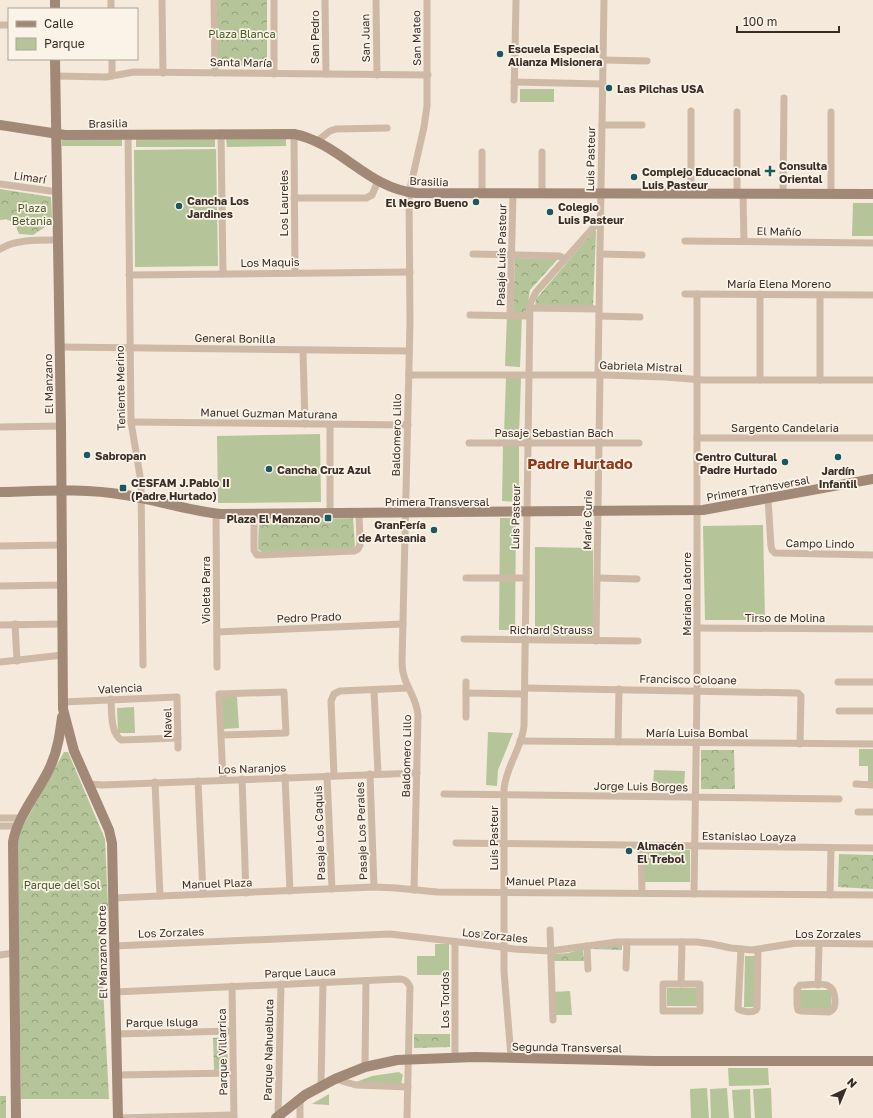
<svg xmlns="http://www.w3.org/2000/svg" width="873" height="1118" font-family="'Golos Text',sans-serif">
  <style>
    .green { fill: #b5c599 }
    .forest { fill: url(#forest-crowns) }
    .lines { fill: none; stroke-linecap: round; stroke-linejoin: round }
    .street { stroke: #ceb9a6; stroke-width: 7 }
    .secondary { stroke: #a28877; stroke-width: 10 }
    .poi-dot { fill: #18595f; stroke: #fbf3e8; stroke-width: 1.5 }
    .labels { text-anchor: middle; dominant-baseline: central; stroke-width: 3.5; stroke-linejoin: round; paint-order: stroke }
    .park-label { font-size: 11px; fill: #475a28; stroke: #fbf3e8 }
    .street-label { font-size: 11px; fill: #392e27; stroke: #fbf3e8 }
    .poi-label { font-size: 11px; font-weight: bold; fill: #392e27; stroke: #fbf3e8; text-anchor: start }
    .district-label { font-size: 15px; font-weight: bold; fill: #913818; stroke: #fbf3e8 }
  </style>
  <defs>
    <pattern id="forest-crowns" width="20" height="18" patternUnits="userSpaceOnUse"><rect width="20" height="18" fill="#b5c599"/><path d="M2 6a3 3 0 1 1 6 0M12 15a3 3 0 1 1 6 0" fill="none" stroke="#94a07d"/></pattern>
  </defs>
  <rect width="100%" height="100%" fill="#f4e9db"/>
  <g class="green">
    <rect x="520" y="89" width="34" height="13"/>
    <polygon points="62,138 122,139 122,146 62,146"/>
    <polygon points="286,138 286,146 227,147 226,139"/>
    <rect x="136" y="139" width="79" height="8"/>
    <polygon points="216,149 218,266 135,267 134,150"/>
    <polygon points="853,203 873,203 873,236 852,236"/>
    <polygon points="507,315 522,315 520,367 505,366"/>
    <polygon points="506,378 521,378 519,435 504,434"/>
    <polygon points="320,434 321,502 218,503 217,436"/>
    <polygon points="503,446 519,446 519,502 502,501"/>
    <polygon points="500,518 516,518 515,630 499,630"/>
    <polygon points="763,525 765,620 705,620 703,526"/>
    <polygon points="535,547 593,548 593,637 535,636"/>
    <polygon points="221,697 237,697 239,728 223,729"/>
    <polygon points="134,707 135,733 118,733 117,708"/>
    <polygon points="488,732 513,733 498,770 497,786 486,785"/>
    <polygon points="859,749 873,749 873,782 868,782 868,766 859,766"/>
    <polygon points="654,770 685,771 684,787 653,787"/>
    <polygon points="644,849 690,850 690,882 644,882"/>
    <polygon points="474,931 496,932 496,940 473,939"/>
    <polygon points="435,944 449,944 449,975 417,975 417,956 435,956"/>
    <polygon points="745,956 757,956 756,1007 744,1007"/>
    <rect x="667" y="988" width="30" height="18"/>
    <rect x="799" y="990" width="32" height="19"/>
    <polygon points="570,991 572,1015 555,1015 553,992"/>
    <polygon points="728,1068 768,1068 769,1085 729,1086"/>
    <polygon points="399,1072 403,1075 401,1084 356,1082 372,1076"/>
    <polygon points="707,1088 709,1118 691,1118 690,1089"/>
    <polygon points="727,1088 729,1118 711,1118 710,1089"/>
    <polygon points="771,1088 772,1118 755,1118 753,1089"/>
    <polygon points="750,1089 751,1118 734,1118 732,1090"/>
    <polygon points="329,1094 329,1105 312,1104"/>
  </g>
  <g class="forest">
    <polygon points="216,0 267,0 267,65 217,66"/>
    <polygon points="0,189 51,197 52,217 48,225 33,235 19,234 15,223 6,219 0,220"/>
    <polygon points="594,231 596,231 593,307 535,306 536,299"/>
    <polygon points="515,258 558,259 530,290 526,314 513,314"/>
    <polygon points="353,518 355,546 351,549 262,552 258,549 259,520"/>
    <polygon points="701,750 734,750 735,789 701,789"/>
    <polygon points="64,752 68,752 105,839 108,908 107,911 99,912 109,1099 21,1099 17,841 20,831"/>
    <polygon points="839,854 873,855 873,889 838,887"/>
    <polygon points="622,944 622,950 592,949 601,946"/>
    <polygon points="583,949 584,961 553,961 553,954 568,953"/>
    <polygon points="414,1034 450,1034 450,1047 414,1048"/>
    <polygon points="227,1037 228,1069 214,1070 213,1038"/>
    <rect x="0" y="1096" width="6" height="22"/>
  </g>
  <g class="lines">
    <g class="street">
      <polyline points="111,0 111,9"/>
      <polyline points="162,0 163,73"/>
      <polyline points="214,0 215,73"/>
      <polyline points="274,0 274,74"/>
      <polyline points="325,0 326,74"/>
      <polyline points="376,0 377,75"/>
      <polyline points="0,25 9,25"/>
      <polyline points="112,59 112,76"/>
      <polyline points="603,60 647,61"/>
      <polyline points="55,76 106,77 134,72 428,75"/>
      <polyline points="514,82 603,84"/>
      <polyline points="514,100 516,0"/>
      <polyline points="691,111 691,194"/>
      <polyline points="602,125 642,125"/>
      <polyline points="221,133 223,274"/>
      <polyline points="128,134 131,422 141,482 143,665"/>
      <polyline points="294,134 295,273"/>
      <polyline points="317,141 330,131 336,129 387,128"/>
      <polyline points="542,152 542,194"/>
      <polyline points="0,184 58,192"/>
      <polyline points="482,194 482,152"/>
      <polyline points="737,194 737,112"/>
      <polyline points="743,194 744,241"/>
      <polyline points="783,194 784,98"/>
      <polyline points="831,194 831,112"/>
      <polyline points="294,198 366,198 372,195 378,181"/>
      <polyline points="685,241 873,243"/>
      <path d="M0,249c16,-10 40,-9 58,-9"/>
      <polyline points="473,254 559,256 565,259"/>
      <polyline points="600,254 642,255"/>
      <polyline points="129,275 410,272"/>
      <polyline points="685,294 873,295"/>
      <polyline points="820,295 820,380"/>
      <polyline points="529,308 599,309"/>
      <polyline points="470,315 529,316"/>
      <polyline points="510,316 513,194"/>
      <polyline points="599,316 640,317"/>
      <polyline points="60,347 409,351"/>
      <polyline points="303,350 305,424"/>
      <polyline points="409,375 604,375 665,377 703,380 873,380"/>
      <polyline points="598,375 604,0"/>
      <polyline points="760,380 760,294"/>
      <polyline points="131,422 408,425"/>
      <polyline points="0,427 61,426"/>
      <polyline points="697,438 873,438"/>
      <polyline points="469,443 639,443"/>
      <polyline points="768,499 771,546 772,550 775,553 873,555"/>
      <polyline points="216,513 217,667"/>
      <polyline points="254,514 254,550 257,555 261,555 354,551 358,549 360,545 359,513"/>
      <polyline points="330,514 330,424"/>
      <polyline points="0,546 62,545"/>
      <polyline points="466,578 526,578"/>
      <polyline points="597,578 637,579"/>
      <polyline points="0,586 62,585"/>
      <polyline points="15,624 17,661"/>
      <polyline points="0,625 62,624"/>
      <polyline points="697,628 873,629"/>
      <polyline points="217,632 403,624"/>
      <polyline points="464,639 638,641"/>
      <polyline points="596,641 600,375"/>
      <polyline points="0,662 63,655"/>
      <polyline points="838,682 873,682"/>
      <polyline points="525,688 798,693 801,696 800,744"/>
      <polyline points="374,690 378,774"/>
      <polyline points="466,693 524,694"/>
      <path d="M111,699c1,13 -1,33 10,41l57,-2"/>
      <polyline points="63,702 177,697 178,748"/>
      <polyline points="839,711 873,711"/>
      <polyline points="466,717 466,682"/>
      <polyline points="221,735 286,733 284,692 219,694 223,780"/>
      <polyline points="520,741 873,744"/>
      <polyline points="618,742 619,689"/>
      <polyline points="370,774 374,887"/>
      <polyline points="327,776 332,889"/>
      <polyline points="334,776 331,701 334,694 340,691 408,688"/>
      <polyline points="285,777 290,891"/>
      <polyline points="242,779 246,893"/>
      <polyline points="198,781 203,894"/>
      <polyline points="155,782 160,896"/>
      <polyline points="89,784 102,785 417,773"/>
      <polyline points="856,784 873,785"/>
      <polyline points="444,794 839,799"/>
      <polyline points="858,812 873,812"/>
      <polyline points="0,818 22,818"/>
      <polyline points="0,826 18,826"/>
      <polyline points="456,843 873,848"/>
      <polyline points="641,845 642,893"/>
      <path d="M414,890l4,-175c-2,-21 -16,-31 -16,-52l8,-341 -1,-129 15,-66 3,-21v-106"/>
      <polyline points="694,894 697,690 697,294"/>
      <polyline points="830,895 831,848"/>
      <polyline points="113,898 374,887 396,888 437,892 873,895"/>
      <polyline points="550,930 553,1020"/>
      <polyline points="455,942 455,1057"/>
      <polyline points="114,946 390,934 494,946 514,949 550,951 617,942 697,942 712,944 731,948 752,950 796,943 873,944"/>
      <polyline points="587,946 588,969"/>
      <path d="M741,949l-3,60c5,3 14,4 18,1l1,-2 1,-58"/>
      <polyline points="0,955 14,953"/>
      <polyline points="626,968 627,942"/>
      <rect x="663" y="984" width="37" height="27"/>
      <polyline points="681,984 682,942"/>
      <path d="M800,985c17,0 35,-7 35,16 0,5 0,8 -6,11l-27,-1 -4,-1 -1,-5v-16z"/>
      <polyline points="818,985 819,944"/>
      <polyline points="232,986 234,1118"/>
      <path d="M115,992l285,-13c5,0 8,3 10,8l-3,131"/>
      <polyline points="116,1034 232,1031"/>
      <path d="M511,1057l-7,-86v-182c2,-23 18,-41 20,-63l6,-422 6,-12 64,-72"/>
      <polyline points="365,1067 366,981"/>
      <polyline points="117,1075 233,1073"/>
      <polyline points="335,1079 356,1085 408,1087"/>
      <polyline points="321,1086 323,982"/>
      <polyline points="300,1099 300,1118"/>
      <polyline points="278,1117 281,984"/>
      <polyline points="118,1118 234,1115"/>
    </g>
    <g class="secondary">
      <polyline points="55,0 55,9"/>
      <polyline points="55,59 61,426 63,709 74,751 109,830 112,843 118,1118"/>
      <path d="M0,125l65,10 229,-1c46,9 74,55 122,59l457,1"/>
      <path d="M0,492c42,-1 84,-4 125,3 32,5 64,16 96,19l482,-4 170,-31"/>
      <path d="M16,1118l-3,-276c4,-26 28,-53 38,-77 7,-16 9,-32 11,-48"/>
      <polyline points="276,1118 305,1095 335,1079 365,1067 397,1060 475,1057 653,1061 873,1061"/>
    </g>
  </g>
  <g class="poi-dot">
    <circle cx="500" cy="54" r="4"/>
    <circle cx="609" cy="88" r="4"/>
    <path d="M768 165h4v4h4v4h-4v4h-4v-4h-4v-4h4z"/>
    <circle cx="634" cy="177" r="4"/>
    <circle cx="476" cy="202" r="4"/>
    <circle cx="179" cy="206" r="4"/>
    <circle cx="550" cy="212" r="4"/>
    <circle cx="87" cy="455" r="4"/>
    <circle cx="838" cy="457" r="4"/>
    <circle cx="785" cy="462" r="4"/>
    <circle cx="269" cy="469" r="4"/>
    <rect x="119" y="484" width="8" height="8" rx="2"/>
    <rect x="324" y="514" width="8" height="8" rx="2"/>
    <circle cx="434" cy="530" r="4"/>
    <circle cx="629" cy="851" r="4"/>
  </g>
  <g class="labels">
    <g class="park-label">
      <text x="242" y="33">Plaza Blanca</text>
      <text x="32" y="207">Plaza<tspan x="32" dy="13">Betania</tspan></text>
      <text x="62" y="884">Parque del Sol</text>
    </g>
    <g class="street-label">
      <text transform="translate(314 37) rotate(-90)">San Pedro</text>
      <text transform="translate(365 38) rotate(-91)">San Juan</text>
      <text transform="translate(416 38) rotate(-91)">San Mateo</text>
      <text transform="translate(241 62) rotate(1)">Santa María</text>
      <text transform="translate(108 123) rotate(-1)">Brasilia</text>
      <text transform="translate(590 159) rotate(-89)">Luis Pasteur</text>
      <text transform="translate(30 177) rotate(8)">Limarí</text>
      <text transform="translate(429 181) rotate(2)">Brasilia</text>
      <text transform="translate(283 203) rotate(-90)">Los Laureles</text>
      <text transform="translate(779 231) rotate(1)">El Mañío</text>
      <text transform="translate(501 255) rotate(-89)">Pasaje Luis Pasteur</text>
      <text transform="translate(270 262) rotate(-1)">Los Maquis</text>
      <text x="779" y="283">María Elena Moreno</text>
      <text transform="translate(235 338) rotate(1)">General Bonilla</text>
      <text transform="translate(641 366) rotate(2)">Gabriela Mistral</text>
      <text transform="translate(48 384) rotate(-91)">El Manzano</text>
      <text transform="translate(120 388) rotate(-91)">Teniente Merino</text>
      <text transform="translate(269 413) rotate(1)">Manuel Guzman Maturana</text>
      <text x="785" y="427">Sargento Candelaria</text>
      <text x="554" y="432">Pasaje Sebastian Bach</text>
      <text transform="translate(396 435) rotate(-89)">Baldomero Lillo</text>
      <text transform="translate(758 488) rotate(-10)">Primera Transversal</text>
      <text x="437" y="501">Primera Transversal</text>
      <text transform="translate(515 517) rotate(-89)">Luis Pasteur</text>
      <text transform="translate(587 520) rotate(-89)">Marie Curie</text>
      <text transform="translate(820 543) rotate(1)">Campo Lindo</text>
      <text transform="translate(205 590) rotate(-90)">Violeta Parra</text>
      <text transform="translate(686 594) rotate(-90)">Mariano Latorre</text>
      <text transform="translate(309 617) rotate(-2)">Pedro Prado</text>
      <text x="785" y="617">Tirso de Molina</text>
      <text x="551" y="629">Richard Strauss</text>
      <text transform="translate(688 679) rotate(1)">Francisco Coloane</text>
      <text transform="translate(120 688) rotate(-3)">Valencia</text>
      <text transform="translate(167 723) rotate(-91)">Navel</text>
      <text x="697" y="732">María Luisa Bombal</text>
      <text transform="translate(406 756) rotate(-89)">Baldomero Lillo</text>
      <text transform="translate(252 768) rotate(-2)">Los Naranjos</text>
      <text transform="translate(641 786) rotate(1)">Jorge Luis Borges</text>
      <text transform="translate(361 831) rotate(-92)">Pasaje Los Perales</text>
      <text transform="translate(319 833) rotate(-92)">Pasaje Los Caquis</text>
      <text transform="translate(749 836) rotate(1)">Estanislao Loayza</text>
      <text transform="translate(493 838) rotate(-90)">Luis Pasteur</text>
      <text transform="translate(541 881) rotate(1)">Manuel Plaza</text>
      <text transform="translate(217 883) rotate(-2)">Manuel Plaza</text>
      <text transform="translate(171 932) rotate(-2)">Los Zorzales</text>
      <text x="828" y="933">Los Zorzales</text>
      <text transform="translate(495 935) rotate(6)">Los Zorzales</text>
      <text transform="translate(102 952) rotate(-91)">El Manzano Norte</text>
      <text transform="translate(300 972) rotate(-2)">Parque Lauca</text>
      <text transform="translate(444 1000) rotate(-90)">Los Tordos</text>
      <text transform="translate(162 1022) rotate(-1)">Parque Isluga</text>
      <text transform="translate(567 1047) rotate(1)">Segunda Transversal</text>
      <text transform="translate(268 1050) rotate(-89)">Parque Nahuelbuta</text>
      <text transform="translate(222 1052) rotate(-91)">Parque Villarrica</text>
    </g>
    <g class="poi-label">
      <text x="508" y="48">Escuela Especial<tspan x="508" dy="13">Alianza Misionera</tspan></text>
      <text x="617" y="88">Las Pilchas USA</text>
      <text x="779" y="165">Consulta<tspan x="779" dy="13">Oriental</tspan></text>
      <text x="642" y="171">Complejo Educacional<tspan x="642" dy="13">Luis Pasteur</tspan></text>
      <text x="187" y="200">Cancha Los<tspan x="187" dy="13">Jardines</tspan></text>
      <text x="468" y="202" text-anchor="end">El Negro Bueno</text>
      <text x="558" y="206">Colegio<tspan x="558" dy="13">Luis Pasteur</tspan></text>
      <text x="95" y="455">Sabropan</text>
      <text x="777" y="456" text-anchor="end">Centro Cultural<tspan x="777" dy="13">Padre Hurtado</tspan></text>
      <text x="277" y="469">Cancha Cruz Azul</text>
      <text x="838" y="470" text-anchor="middle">Jardín<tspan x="838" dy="13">Infantil</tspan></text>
      <text x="131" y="482">CESFAM J.Pablo II<tspan x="131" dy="13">(Padre Hurtado)</tspan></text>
      <text x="320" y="518" text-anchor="end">Plaza El Manzano</text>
      <text x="426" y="524" text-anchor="end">GranFería<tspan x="426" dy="13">de Artesania</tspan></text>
      <text x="637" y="845">Almacén<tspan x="637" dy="13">El Trebol</tspan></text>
    </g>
    <g class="district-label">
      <text x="580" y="463">Padre Hurtado</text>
    </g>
  </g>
  <rect x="8" y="8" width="130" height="52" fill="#fbf3e8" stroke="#ada49b"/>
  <rect x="16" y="21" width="20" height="6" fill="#a28877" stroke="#ada49b"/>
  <text x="44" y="28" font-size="12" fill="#392e27">Calle</text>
  <rect x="16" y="38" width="20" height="12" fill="#b5c599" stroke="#ada49b"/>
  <text x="44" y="48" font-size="12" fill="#392e27">Parque</text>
  <g transform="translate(845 1090) rotate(44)" stroke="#fbf3e8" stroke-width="3" paint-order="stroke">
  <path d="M0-3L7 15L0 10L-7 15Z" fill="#392e27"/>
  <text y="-6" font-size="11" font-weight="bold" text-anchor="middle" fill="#392e27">N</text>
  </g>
  <path d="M737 26v6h102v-6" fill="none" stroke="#392e27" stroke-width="2"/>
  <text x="743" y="26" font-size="12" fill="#392e27" stroke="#fbf3e8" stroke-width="3" paint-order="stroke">100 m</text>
</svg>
